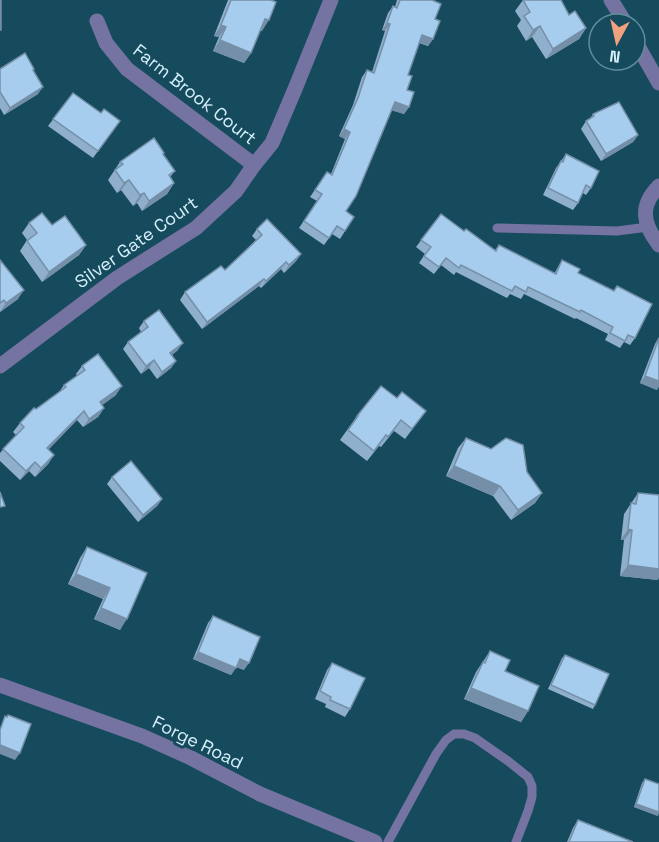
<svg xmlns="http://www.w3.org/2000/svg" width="659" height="842" font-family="'Space Grotesk',sans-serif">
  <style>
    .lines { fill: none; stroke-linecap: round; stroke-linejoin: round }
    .lane { stroke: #7473a1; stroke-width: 9 }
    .street { stroke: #7473a1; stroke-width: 15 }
    .wall { fill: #8fafcd }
    .shaded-wall { fill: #748fa7 }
    .building { fill: #a6ccee; stroke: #748fa7; stroke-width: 1.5 }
    .labels { text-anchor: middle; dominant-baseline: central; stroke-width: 6; stroke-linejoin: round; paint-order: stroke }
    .street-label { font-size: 18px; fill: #d5effa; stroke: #164b5d }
  </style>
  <rect width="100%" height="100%" fill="#164b5d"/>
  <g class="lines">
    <g class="lane">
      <polyline points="497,228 617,231 648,227"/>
      <polyline points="388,842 436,754 446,740 454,734 464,734 475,738 508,761 528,777 532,786 532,797 528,811 516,842"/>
    </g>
    <g class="street">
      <polyline points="611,0 626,24"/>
      <polyline points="97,21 106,43 127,69 254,165"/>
      <polyline points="635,41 659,83"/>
      <path d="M659,186c-20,20 -16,38 0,59"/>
      <polyline points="0,366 117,278 196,228 236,191 254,165 272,143 295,89 331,0"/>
      <polyline points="0,685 142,736 191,758 260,794 375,842"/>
    </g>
  </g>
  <g class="wall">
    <polygon points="228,0 271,0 262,31 260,30 251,53 244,63 213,51 219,37 214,36"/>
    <polygon points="397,0 432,0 435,19 433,39 428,46 419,43 408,75 407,90 409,107 404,114 392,110 346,211 354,217 340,239 332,234 324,245 299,228 317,201 310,197 327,172 331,174 345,139 339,136 353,105 362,77 367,70 372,72 385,31 382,30 388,13 393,6 395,7"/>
    <polygon points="523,0 569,15 586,28 579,39 546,59 532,37 526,41 517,26 521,20 515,11"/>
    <polygon points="0,69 34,69 33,71 38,94 4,115 0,108"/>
    <polygon points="73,93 101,113 120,121 93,158 48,126"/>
    <polygon points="593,114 638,135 633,142 601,161 581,129 586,121 590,119"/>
    <polygon points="566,154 591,188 586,195 583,193 578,203 573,210 543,195 556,168"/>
    <polygon points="163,155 175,171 170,177 174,183 167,194 142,211 137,203 133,206 121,190 117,193 108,180 120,162"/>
    <polygon points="441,214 464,231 495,250 499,245 554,274 562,260 578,273 614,291 617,286 635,338 630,345 624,342 620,348 605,340 608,334 576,318 575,319 524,294 521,299 510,294 507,298 456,272 454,275 441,265 434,274 419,263 425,254 416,247"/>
    <polygon points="29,223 52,225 86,245 79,255 42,282 20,251 27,240 22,233"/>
    <polygon points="257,229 301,254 296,261 284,273 281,269 261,288 259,286 202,329 180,300 185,292 225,270 256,240 252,236"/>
    <polygon points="0,260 18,299 0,312"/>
    <polygon points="144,321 178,350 172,355 176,361 171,368 157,379 149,368 141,374 123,349 128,342 141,332 139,328"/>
    <polygon points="659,337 657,390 640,383 655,344"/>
    <polygon points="82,366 116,395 102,405 104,408 98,417 83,427 77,420 48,450 54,455 48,464 35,477 29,471 20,480 0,461 0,453 16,435 13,432 20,423 36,409 59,392 64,385 77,376 76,374"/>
    <polygon points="397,398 426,411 405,439 394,431 381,447 379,446 367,461 340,440 357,416"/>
    <polygon points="466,438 527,472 542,493 535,503 511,520 493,496 446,476 458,448"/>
    <polygon points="112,477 162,499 157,506 138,522 107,484"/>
    <polygon points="638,493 658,580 620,576 624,540 621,540 624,514"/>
    <polygon points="87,547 147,573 120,630 94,619 103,599 68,584 80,558"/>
    <polygon points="213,616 244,670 236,667 231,675 193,659 208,623"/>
    <polygon points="490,651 505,671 528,711 521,722 464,699 476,672"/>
    <polygon points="565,655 595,705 593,709 548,689 562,658"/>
    <polygon points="332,663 350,709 345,717 325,707 326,704 315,699 327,670"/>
    <polygon points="645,779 658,816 634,807 642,783"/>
    <polygon points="578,820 633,842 567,842 573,828"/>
  </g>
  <g class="shaded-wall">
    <polygon points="265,19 269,20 262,31 258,29"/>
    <polygon points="387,23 390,24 385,31 382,30"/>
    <polygon points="221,25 226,27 219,37 214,36"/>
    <polygon points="540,26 532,37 526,41 533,30"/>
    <polygon points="586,28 579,39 546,59 553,49"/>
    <polygon points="422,35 433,39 428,46 417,42"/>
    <polygon points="220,40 251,53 244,63 213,51"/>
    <polygon points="43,87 38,94 4,115 10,108"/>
    <polygon points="395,102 409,107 404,114 390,110"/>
    <polygon points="344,129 350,132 345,139 339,136"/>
    <polygon points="638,135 633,142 601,161 606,154"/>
    <polygon points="129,180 121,190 117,193 124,183"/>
    <polygon points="174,183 167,194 142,211 149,201"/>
    <polygon points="144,193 137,203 133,206 140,195"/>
    <polygon points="86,245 79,255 42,282 49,272"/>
    <polygon points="301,254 296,261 284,273 289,265"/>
    <polygon points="286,262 281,269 261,288 266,281"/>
    <polygon points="264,279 259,286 202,329 207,322"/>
    <polygon points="24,290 18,299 0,312 6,303"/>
    <polygon points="183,343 178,350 165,360 170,353"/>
    <polygon points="154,360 149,368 141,374 146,366"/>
    <polygon points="176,361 171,368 157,379 162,372"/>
    <polygon points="645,376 659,381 659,387 657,390 640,383"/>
    <polygon points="122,386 116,395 94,411 100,402"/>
    <polygon points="104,408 98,417 83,427 89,419"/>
    <polygon points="84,411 77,420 41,457 47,448"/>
    <polygon points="54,455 48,464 35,477 41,468"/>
    <polygon points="35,462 29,471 20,480 26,471"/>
    <polygon points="454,466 500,486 493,496 446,476"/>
    <polygon points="542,493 535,503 511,520 518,510"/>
    <polygon points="162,499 157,506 138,522 143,515"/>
    <polygon points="628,529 632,530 624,540 621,540"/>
    <polygon points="628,565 659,569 659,578 658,580 620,576"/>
    <polygon points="76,574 110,588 103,599 68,584"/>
    <polygon points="101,608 127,619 120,630 94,619"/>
    <polygon points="198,652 236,668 231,675 193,659"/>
    <polygon points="240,659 249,663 244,670 235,666"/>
    <polygon points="471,688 528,711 521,722 464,699"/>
    <polygon points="0,745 20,753 15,760 0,754"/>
    <polygon points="636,804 659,812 659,813 658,816 634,807"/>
  </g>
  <g class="building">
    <rect x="0" y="0" width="1" height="30"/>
    <polygon points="231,0 271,0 276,2 269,20 265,19 251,53 220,40 226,27 221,25"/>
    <polygon points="400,0 432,0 441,4 435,19 440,21 433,39 422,35 408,75 412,76 407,90 414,92 409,107 395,102 356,196 346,211 354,217 345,231 337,226 329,238 304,221 322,194 315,190 327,172 332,175 350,132 344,129 358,98 367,70 374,73 390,24 387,23 393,6 397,8"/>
    <polygon points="523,0 561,0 569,15 575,11 586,28 553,49 540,26 533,30 524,16 530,12"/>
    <polygon points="25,53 34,69 33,70 43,87 10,108 0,92 0,69"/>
    <polygon points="73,93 101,113 104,109 120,121 98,151 53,119"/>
    <polygon points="619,102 638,135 606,154 586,121 594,116 593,114"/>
    <polygon points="154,138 164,153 163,154 175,171 169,175 174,183 149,201 144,193 140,195 129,180 124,183 115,170 123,164 120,162"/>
    <polygon points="566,154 599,171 591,188 586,185 578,203 548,188 561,161 563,162"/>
    <polygon points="42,213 52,225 65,216 86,245 49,272 27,241 37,233 29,223"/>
    <polygon points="441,214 464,231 466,229 496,251 499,245 556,274 562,260 580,269 578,273 614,291 617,286 652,304 635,338 628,335 625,341 610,333 613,327 581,310 580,312 528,287 526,292 515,286 512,291 461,265 459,268 446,258 439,267 424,256 431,247 421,240"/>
    <polygon points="267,219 301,254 289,265 286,262 266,281 264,279 207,322 185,292 221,266 225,270 262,235 257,229"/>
    <polygon points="0,260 24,290 6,303 4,300 0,303"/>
    <polygon points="159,310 183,343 170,353 176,361 162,372 154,360 146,366 128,342 148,327 144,321"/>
    <polygon points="659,338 659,381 645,376"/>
    <polygon points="98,354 122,386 100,402 104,408 89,419 84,411 47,448 54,455 41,468 35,462 26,471 3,449 24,427 20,423 34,408 36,409 66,387 64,385 85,370 82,366"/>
    <polygon points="381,386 397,398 402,392 426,411 412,429 401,420 388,437 386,435 374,451 348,430 358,416 357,416"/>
    <polygon points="466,438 491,449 506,438 523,445 527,472 542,493 518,510 500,486 454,466"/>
    <polygon points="131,461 162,499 143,515 112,477"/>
    <polygon points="0,492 5,506 0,507"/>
    <polygon points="638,493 659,495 659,569 628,565 632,530 628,529 631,503 636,504"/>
    <polygon points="87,547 147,573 127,619 101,608 110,588 76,574"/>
    <polygon points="213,616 260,637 249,663 240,659 236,668 198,652"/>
    <polygon points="490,651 510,660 505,671 539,686 528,711 471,688 483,662 485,663"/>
    <polygon points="565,655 609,674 595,705 551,685"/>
    <polygon points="332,663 365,678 350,709 330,700 331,697 320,691"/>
    <polygon points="8,715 31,724 20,753 0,745 0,730 5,716 7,717"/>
    <polygon points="645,779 659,784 659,812 636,804"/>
    <polygon points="578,820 633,842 569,842"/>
  </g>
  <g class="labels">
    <g class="street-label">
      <text transform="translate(195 94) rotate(38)">Farm Brook Court</text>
      <text transform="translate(136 242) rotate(-35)">Silver Gate Court</text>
      <text transform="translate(198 742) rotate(26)">Forge Road</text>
    </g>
  </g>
  <g transform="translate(617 42) rotate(188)"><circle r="28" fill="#164b5d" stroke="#628d9c" stroke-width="1.5"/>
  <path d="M0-4.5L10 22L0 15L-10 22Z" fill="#f1a17d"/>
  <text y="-9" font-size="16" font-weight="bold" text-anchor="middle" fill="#d5effa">N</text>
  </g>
</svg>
